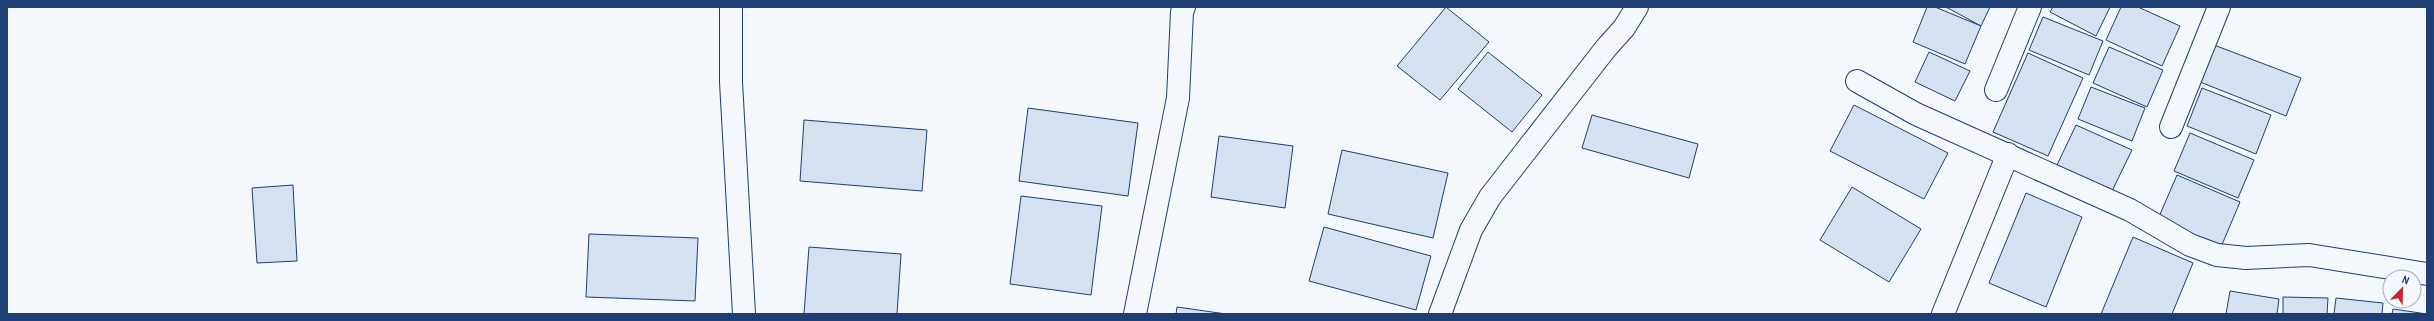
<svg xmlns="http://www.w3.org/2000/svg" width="2434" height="321" font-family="'Archivo Narrow',sans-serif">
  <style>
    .building { fill: #d5e0f0; stroke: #1d3f73 }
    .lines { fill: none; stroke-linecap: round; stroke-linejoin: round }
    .minor-casing { stroke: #1d3f73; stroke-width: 24 }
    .minor { stroke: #f4f7fb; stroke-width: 22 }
  </style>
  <rect width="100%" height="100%" fill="#f4f7fb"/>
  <g class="building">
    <polygon points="1446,7 1489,42 1440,100 1397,66"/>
    <polygon points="1927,7 1935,7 1981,26 1965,64 1913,42"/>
    <polygon points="1946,7 1990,7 1981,26"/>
    <polygon points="2053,7 2110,7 2096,36 2050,12"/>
    <polygon points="2121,7 2138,7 2180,26 2162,66 2106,40"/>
    <polygon points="2043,17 2103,41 2089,75 2029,50"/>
    <polygon points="2214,45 2301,78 2286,116 2200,82"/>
    <polygon points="2109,47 2163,70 2147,107 2093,83"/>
    <polygon points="1488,52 1542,95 1512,132 1458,89"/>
    <polygon points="1929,52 1970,71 1955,101 1915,82"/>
    <polygon points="2028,53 2083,78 2048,156 1993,132"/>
    <polygon points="2091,87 2145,108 2132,141 2078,119"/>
    <polygon points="2202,88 2271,115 2256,154 2187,126"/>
    <polygon points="1854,105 1948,153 1924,199 1830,151"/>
    <polygon points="1028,108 1138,123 1128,196 1019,181"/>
    <polygon points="1592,115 1698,144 1689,178 1582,148"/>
    <polygon points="804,120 927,130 922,191 800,181"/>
    <polygon points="2076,125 2132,150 2112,191 2057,165"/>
    <polygon points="2190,133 2254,160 2238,198 2174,171"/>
    <polygon points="1219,136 1293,146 1285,208 1211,197"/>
    <polygon points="1342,150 1448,173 1433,238 1328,214"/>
    <polygon points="2177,175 2240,202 2221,247 2158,219"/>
    <polygon points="293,185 297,261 257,263 252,188"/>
    <polygon points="1852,187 1921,229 1889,282 1820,240"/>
    <polygon points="2026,193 2082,217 2046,307 1989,283"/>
    <polygon points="1021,196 1102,206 1091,295 1010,284"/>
    <polygon points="1324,227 1431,256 1416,310 1309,281"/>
    <polygon points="589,234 698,238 695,301 586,297"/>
    <polygon points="2133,237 2193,263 2172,314 2101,314"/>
    <polygon points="809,247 901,254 897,314 804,314"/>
    <polygon points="2230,291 2279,299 2277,314 2226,314"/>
    <polygon points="2283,297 2328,298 2327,314 2283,314"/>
    <polygon points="2336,298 2383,303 2382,314 2334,314"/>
    <polygon points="1177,307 1226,314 1176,314"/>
    <polygon points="2393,309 2427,314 2392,314"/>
  </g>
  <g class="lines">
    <defs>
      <g id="minor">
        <polyline points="731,7 731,82 744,314"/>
        <polyline points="1857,81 1916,114 2130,210 2190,245 2217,255 2246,258 2309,255 2427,274"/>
        <polyline points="1996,90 2030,7"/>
        <polyline points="2171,127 2219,7"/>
        <polyline points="1135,314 1178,98 1182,12 1184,7"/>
        <polyline points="1440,314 1471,230 1490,197 1606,48 1624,28 1637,7"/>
        <polyline points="1943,314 2008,154"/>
      </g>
    </defs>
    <use href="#minor" class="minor-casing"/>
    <use href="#minor" class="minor"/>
  </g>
  <rect width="2434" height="321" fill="none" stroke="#1d3f73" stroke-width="16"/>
  <g transform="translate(2402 289) rotate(23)"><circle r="19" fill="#f4f7fb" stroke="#9eadc5"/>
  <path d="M0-3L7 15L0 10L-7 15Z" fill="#c62828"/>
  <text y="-6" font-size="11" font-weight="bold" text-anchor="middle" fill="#1d3f73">N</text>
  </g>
</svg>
